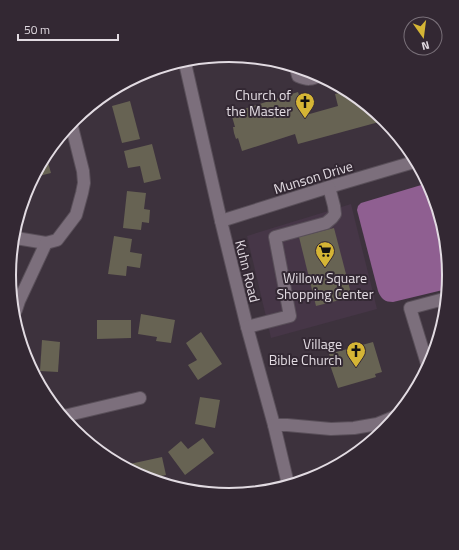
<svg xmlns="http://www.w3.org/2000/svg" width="459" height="550" font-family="'Titillium Web',sans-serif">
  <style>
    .built { fill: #463647 }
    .water { fill: #8f5f91 }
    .building { fill: #676353 }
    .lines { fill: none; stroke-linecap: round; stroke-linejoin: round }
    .minor-casing { stroke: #594f59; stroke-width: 14 }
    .minor { stroke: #7c6f7c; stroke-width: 12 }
    .labels { text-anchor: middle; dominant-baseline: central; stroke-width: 4; stroke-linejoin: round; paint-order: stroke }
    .poi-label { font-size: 14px; fill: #e2dbe2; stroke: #332833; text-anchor: end }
    .street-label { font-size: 14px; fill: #e2dbe2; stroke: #332833 }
    .rim { fill: none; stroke: #e2dbe2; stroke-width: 2 }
  </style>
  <rect width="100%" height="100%" fill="#3d323d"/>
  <polygon class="built" points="351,204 377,309 271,338 247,236"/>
  <path class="water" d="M428,183l5,8 17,84 -3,14 -54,13c-8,0 -12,-3 -15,-11l-21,-81 1,-4 3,-3z"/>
  <g class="building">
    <polygon points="124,85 125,89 115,92 115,91"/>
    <polygon points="298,92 306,115 338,106 335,94 345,92 377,113 379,122 298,144 295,134 242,151 238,138 236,139 234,133 233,127 235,127 231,113"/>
    <polygon points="130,101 140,139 122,143 112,106"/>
    <polygon points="152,144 161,179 144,183 140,166 128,168 124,151"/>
    <polygon points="47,159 51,173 35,177"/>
    <polygon points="127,191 146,193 144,209 150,210 149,223 142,222 141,230 123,228"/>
    <polygon points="334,228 352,297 316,306 299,237"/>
    <polygon points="114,236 132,239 130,252 142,254 140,268 127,266 126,276 108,274"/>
    <polygon points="141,314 175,320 171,343 156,341 157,337 138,334"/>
    <polygon points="97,320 131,320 131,338 97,339"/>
    <polygon points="201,332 222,364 198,380 188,365 197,360 186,343"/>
    <polygon points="42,340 60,342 58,372 40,371"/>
    <polygon points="373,342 382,372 375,374 376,377 338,388 330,365 333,364 329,354"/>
    <polygon points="200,397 220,400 215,428 195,424"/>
    <polygon points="203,438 214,453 185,475 168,452 181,441 188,449"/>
    <polygon points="162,457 166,475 145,479 125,465"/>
  </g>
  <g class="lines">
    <defs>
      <g id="minor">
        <polyline points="185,63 221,221 247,327 274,425 288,484"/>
        <path d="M296,68l2,8c9,4 14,4 22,-1"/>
        <polyline points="221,221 329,187 414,162"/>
        <polyline points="16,238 46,243"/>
        <polyline points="16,310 19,301 46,243 57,240 76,215 82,193 84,183 83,171 71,123"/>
        <polyline points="247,327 290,316 275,237 326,223 332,218 335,214 334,206 329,187"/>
        <polyline points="428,367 410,308 444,299 445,302"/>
        <polyline points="64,416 140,398"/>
        <polyline points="274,425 287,425 331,429 354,428 377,424 394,417"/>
      </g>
    </defs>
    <use href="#minor" class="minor-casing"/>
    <use href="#minor" class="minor"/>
  </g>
  <defs>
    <symbol id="church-pin" viewBox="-11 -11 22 30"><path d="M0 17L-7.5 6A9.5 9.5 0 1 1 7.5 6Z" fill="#d5b535" stroke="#332833"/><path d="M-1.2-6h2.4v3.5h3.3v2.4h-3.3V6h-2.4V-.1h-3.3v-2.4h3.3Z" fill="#111"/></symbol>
    <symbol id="supermarket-pin" viewBox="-11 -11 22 30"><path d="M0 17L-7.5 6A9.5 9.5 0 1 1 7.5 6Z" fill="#d5b535" stroke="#332833"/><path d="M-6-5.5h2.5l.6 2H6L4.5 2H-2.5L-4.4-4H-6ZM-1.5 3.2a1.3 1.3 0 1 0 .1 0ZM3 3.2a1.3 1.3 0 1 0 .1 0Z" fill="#111"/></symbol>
  </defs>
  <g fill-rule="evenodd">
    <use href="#church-pin" x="294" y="91" width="22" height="30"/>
    <use href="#supermarket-pin" x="314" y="240" width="22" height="30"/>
    <use href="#church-pin" x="345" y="340" width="22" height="30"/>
  </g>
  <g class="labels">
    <g class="poi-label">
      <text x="291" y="94">Church of<tspan x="291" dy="16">the Master</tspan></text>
      <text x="325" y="277" text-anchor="middle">Willow Square<tspan x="325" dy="16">Shopping Center</tspan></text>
      <text x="342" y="343">Village<tspan x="342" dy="16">Bible Church</tspan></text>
    </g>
    <g class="street-label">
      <text transform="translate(313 177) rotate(-17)">Munson Drive</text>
      <text transform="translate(248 271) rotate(76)">Kuhn Road</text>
    </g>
  </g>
  <path d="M0 0H459V550H0ZM16 275a213 213 0 1 1 426 0a213 213 0 1 1-426 0Z" fill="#332833" fill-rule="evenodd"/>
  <path class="rim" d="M16 275a213 213 0 1 1 426 0a213 213 0 1 1-426 0Z"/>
  <g transform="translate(423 36) rotate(166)"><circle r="19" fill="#332833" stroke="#797079"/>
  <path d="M0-3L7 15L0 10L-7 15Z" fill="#d5b535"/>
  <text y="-6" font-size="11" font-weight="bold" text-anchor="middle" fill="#e2dbe2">N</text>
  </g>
  <path d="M18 34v6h100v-6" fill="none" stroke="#e2dbe2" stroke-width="2"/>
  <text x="24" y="34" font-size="12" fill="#e2dbe2" stroke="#332833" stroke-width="3" paint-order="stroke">50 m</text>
</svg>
